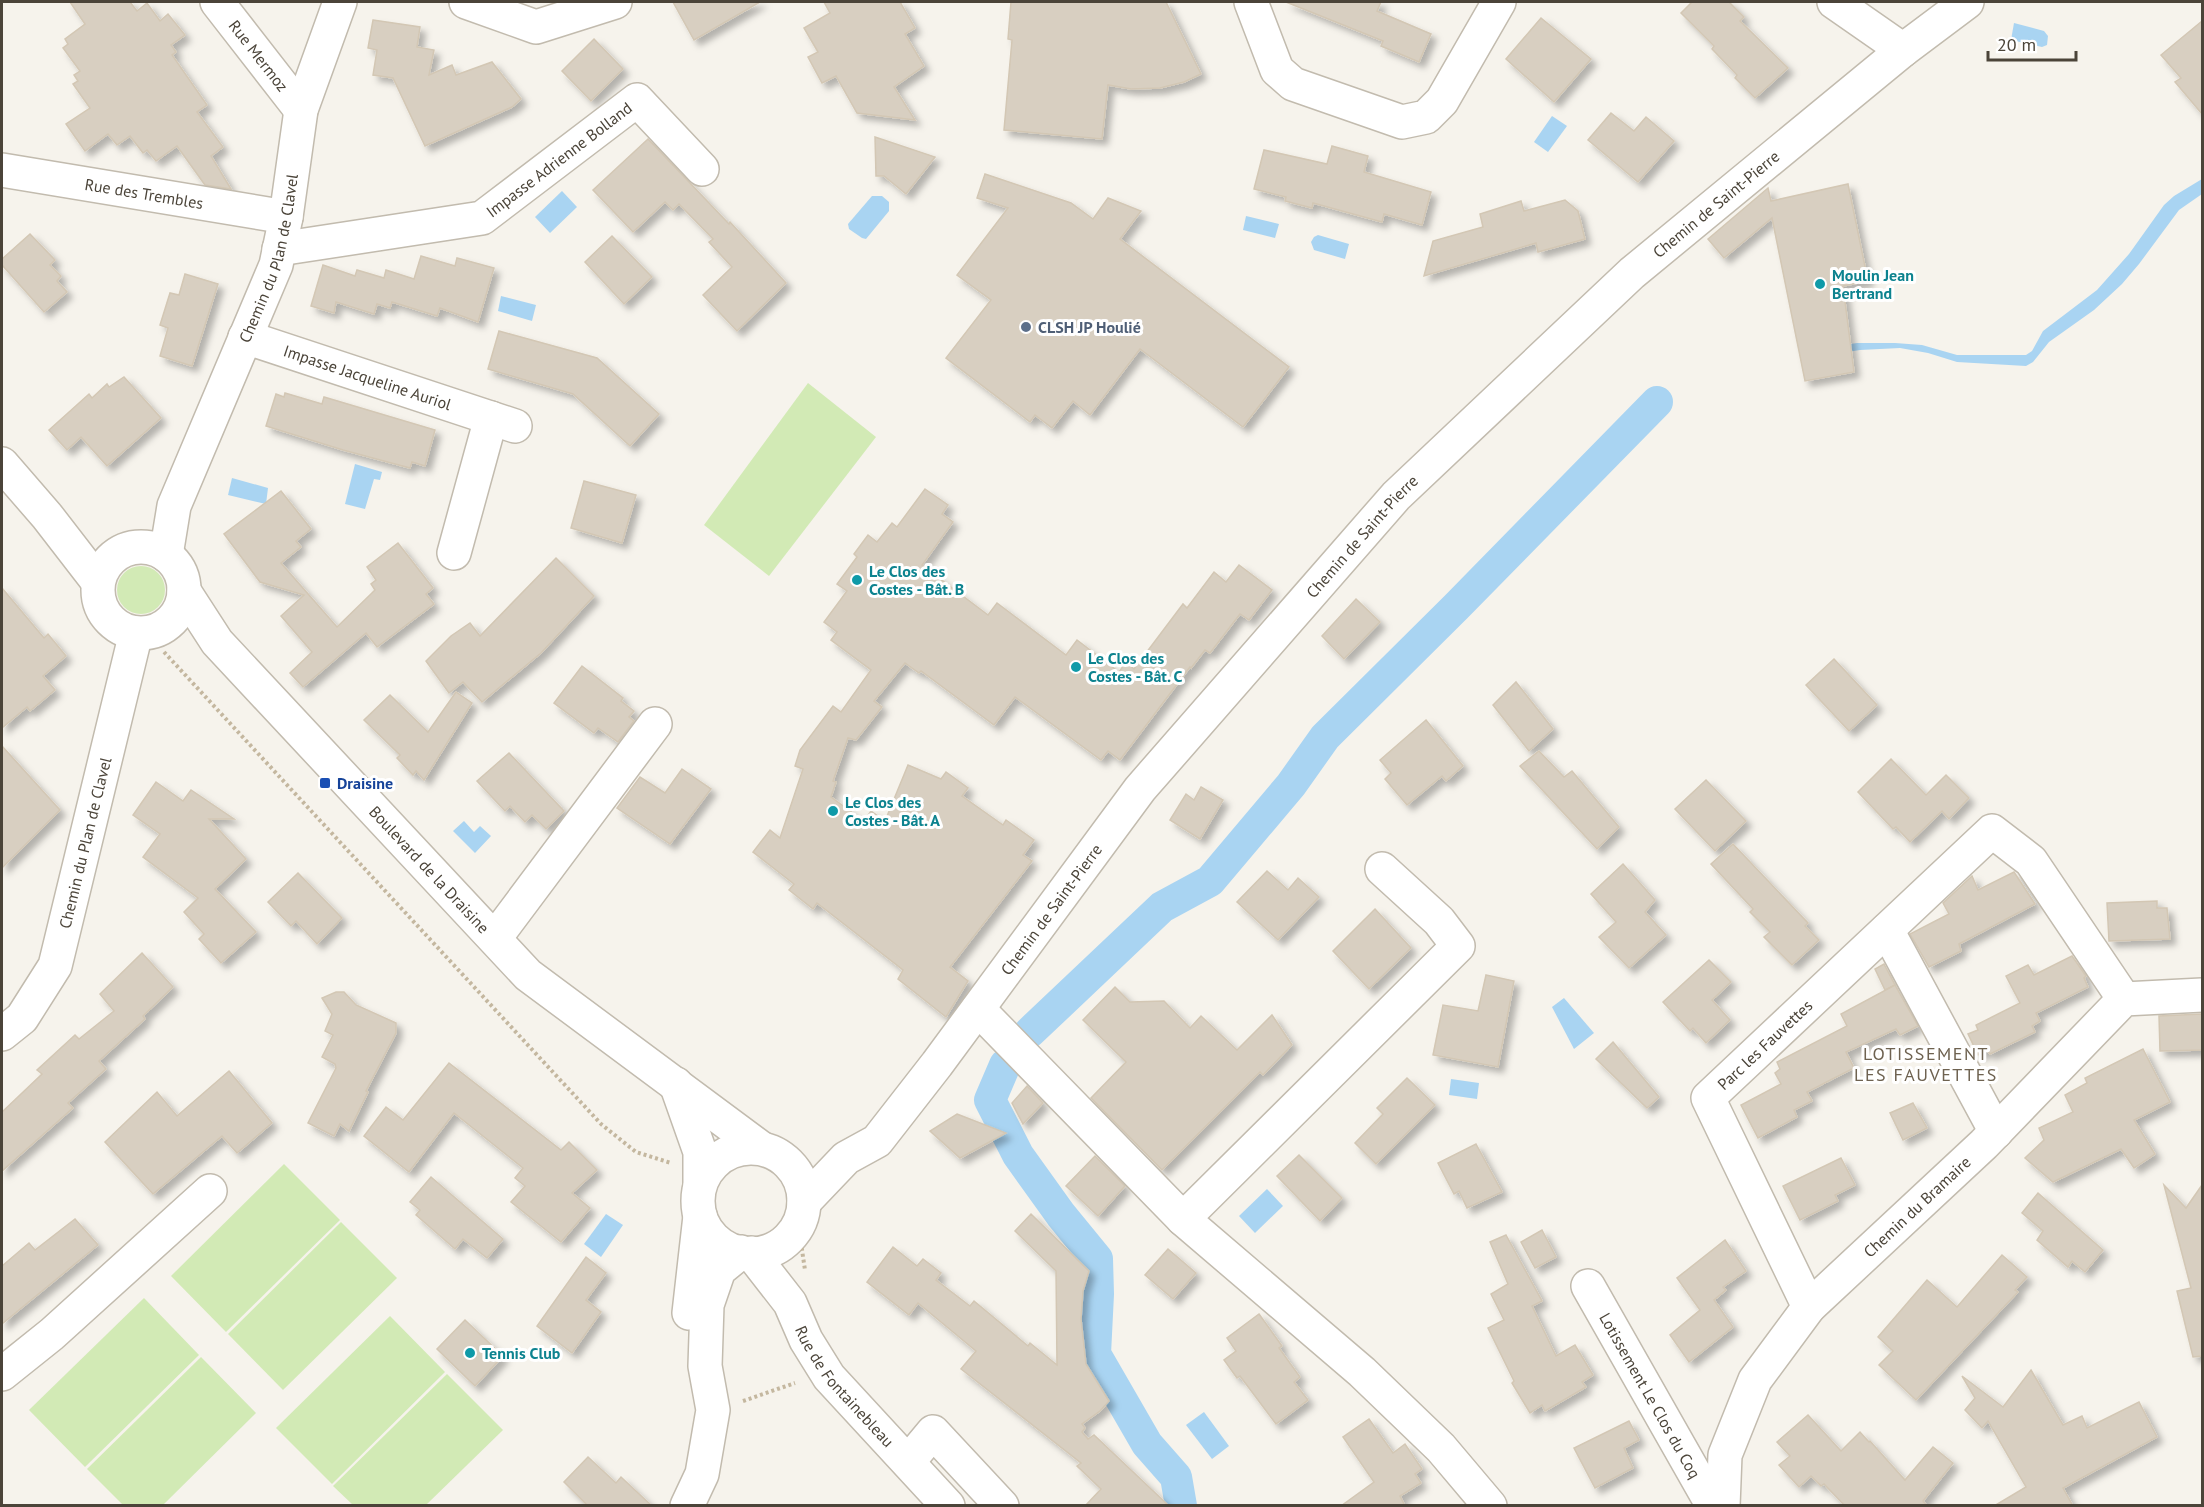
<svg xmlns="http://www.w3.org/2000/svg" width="2204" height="1507" font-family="'PT Sans',sans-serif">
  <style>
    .green { fill: #d2eab5 }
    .water { fill: #a9d4f2 }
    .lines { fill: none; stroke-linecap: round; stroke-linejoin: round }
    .canal { stroke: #a9d4f2; stroke-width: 32 }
    .building { fill: #d8cfc1; stroke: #d3c7b4; stroke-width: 1.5; filter: url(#shadow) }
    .minor-casing { stroke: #c2bbae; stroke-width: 36 }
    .path { stroke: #c4b79f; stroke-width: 4; stroke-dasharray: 3 3; stroke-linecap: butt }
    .minor { stroke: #fff; stroke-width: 33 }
    .culture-dot { fill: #0f9aa8; stroke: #fff; stroke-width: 2 }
    .service-dot { fill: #5c6f8a; stroke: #fff; stroke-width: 2 }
    .transit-dot { fill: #1a4fb4; stroke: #fff; stroke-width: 2 }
    .labels { text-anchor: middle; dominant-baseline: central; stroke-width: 6; stroke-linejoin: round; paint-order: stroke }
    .street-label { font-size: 16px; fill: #4b4439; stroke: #fff }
    .culture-label { font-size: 16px; font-weight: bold; fill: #0d838f; stroke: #fff; text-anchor: start }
    .service-label { font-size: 16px; font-weight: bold; fill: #4e5e75; stroke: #fff; text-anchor: start }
    .transit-label { font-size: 16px; font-weight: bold; fill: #164399; stroke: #fff; text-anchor: start }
    .neighbourhood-label { font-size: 18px; letter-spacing: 1.5px; fill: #6e6250; stroke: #fff }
  </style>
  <defs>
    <filter id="shadow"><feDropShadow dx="5.5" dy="5.5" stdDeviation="3" flood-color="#0004"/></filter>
  </defs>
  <rect width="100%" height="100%" fill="#f6f3ec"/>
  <g class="green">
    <polygon points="808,383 876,437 769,576 704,525"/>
    <circle cx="141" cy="590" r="24"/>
    <polygon points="284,1164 340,1220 226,1332 171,1276"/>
    <polygon points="341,1222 397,1278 283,1390 228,1334"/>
    <polygon points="144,1298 199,1355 85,1467 29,1410"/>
    <polygon points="390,1316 445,1372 332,1484 276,1428"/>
    <polygon points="201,1357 256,1413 163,1505 123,1505 87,1469"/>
    <polygon points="447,1374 503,1430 426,1505 353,1505 333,1486"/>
  </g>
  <g class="water">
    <polygon points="2014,23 2044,31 2048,36 2047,45 2042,47 2011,40"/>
    <polygon points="1552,116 1567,126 1548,152 1534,142"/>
    <polygon points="2202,179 2202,194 2179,210 2139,264 2122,284 2094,310 2049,342 2033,362 2026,366 1957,362 1928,353 1900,348 1860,350 1841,353 1837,346 1857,343 1895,343 1922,345 1957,355 2026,355 2032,351 2043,331 2097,290 2129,254 2164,205 2174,196"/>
    <polygon points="562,191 577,207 550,233 535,217"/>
    <polygon points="872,196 882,196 889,202 889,211 866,239 862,238 849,229 848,224"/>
    <polygon points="1246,216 1279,224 1275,238 1243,230"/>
    <polygon points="1318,235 1349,244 1345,259 1314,250 1311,242 1314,237"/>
    <polygon points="501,296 536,305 532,321 498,311"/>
    <polygon points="355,464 382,472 380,480 374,479 365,509 345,504"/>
    <polygon points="232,478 268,488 266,504 228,495"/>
    <polygon points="464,821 474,832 480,826 491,836 475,853 453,831"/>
    <polygon points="1564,998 1594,1033 1574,1049 1552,1007"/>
    <polygon points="1451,1079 1479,1083 1477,1099 1449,1095"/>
    <polygon points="1267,1189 1283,1206 1255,1233 1239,1216"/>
    <polygon points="606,1214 623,1225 601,1257 584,1244"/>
    <polygon points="1204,1412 1229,1446 1212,1459 1186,1425"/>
  </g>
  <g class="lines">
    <g class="canal">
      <polyline points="1030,1032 1162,907 1210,881 1291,785 1325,737 1456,607 1657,402"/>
      <polyline points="1005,1065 990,1100 1018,1155 1061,1215 1097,1259 1098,1294 1095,1354 1147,1444 1176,1477 1181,1506"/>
    </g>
  </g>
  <g class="building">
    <polygon points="70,2 130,2 137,11 147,3 160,21 168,14 185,35 171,45 176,52 172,55 207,105 197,112 223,147 211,156 231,189 205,185 177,146 156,161 147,150 143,153 130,136 117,145 108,134 85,151 66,124 90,108 73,84 78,81 74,75 80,71 63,48 68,44 65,39 85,24"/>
    <polygon points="673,2 760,2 694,40"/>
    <polygon points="824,2 900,2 915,28 905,34 924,66 894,87 915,120 857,113 836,76 822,83 808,57 818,52 804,28 830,13"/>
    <polygon points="1011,2 1166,2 1201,74 1184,82 1160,88 1131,89 1108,85 1102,139 1004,130 1012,40 1008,39"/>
    <polygon points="1286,2 1381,2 1377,11 1431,34 1419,62 1381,46 1383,41"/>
    <polygon points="1692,2 1729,2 1744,17 1740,21 1788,68 1755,98 1735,78 1737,75 1712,49 1714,46 1681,13"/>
    <polygon points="1541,18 1591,59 1554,102 1506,59"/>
    <polygon points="373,20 420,27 417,47 434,50 429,75 452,65 456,75 492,62 521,99 512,107 425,146 393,78 373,75 377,50 368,48"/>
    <polygon points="2202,21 2202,114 2175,82 2181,78 2161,55"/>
    <polygon points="594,39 623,69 591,101 562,71"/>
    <polygon points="1611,113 1634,131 1646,117 1674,141 1638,182 1588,140"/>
    <polygon points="875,137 935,157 906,194 884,176 876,176"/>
    <polygon points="648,139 729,224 730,222 786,283 737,331 703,295 732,267 709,242 713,239 679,204 673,210 665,202 633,232 593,190"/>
    <polygon points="1332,146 1368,156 1364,172 1431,192 1422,225 1384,214 1382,222 1313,203 1312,208 1285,201 1286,197 1254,189 1264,150 1327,164"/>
    <polygon points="985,174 1071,203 1093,219 1108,198 1141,211 1120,239 1289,367 1243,427 1140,349 1090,415 1073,401 1052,428 1035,415 1030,422 946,358 991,300 957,275 1008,208 977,198"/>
    <polygon points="1848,184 1868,281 1843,286 1854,372 1805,381 1772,218 1724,258 1708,239 1768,188 1771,201"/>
    <polygon points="1565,200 1578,211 1585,239 1538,252 1536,243 1424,276 1433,241 1483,227 1480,214 1521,201 1524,211"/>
    <polygon points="30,234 55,260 50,265 61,276 57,281 67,292 44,312 2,265 2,259"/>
    <polygon points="612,236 652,277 624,304 585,262"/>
    <polygon points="421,256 455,266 457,258 494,268 478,322 440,308 437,316 392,302 390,308 377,304 374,314 336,302 334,313 311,306 323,265 355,276 357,270 384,278 386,270 414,279"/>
    <polygon points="185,274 218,284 192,366 160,356 168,328 160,325 170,293 179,295"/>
    <polygon points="499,331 597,358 659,414 630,446 573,394 488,369"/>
    <polygon points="124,377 161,418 107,466 81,437 67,450 49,430 89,394 92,398 107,384 109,387"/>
    <polygon points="285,393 322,404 324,397 435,430 425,466 412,462 410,468 343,450 266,426 276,394 284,397"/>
    <polygon points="584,481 636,495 622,543 571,528"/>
    <polygon points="925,489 948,505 942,514 953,522 922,565 988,615 997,603 1066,655 1077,640 1119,672 1126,662 1134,669 1183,604 1187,608 1214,572 1226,582 1239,565 1272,590 1249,620 1240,614 1210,653 1205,650 1191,668 1190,667 1120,760 1108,751 1101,760 1015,697 994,725 921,671 919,673 905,663 874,701 882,707 856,740 848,738 833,781 836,782 831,797 864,821 871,811 885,821 908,765 941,779 946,772 968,788 962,796 1003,825 1006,820 1034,840 1023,855 1032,861 950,967 968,981 946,1017 898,979 903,970 817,903 813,909 789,890 794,884 753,852 770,830 780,838 803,769 795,766 800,750 833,706 841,712 871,670 831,640 837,632 824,622 847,591 837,584 857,557 854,554 868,535 877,542 892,523 897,527"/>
    <polygon points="281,491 311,529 296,541 301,547 281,563 337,627 375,590 371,584 376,580 367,567 398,543 433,588 426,594 434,604 377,647 366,633 303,687 290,673 312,652 281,616 304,595 260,582 224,534"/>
    <polygon points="556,558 594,596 541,653 482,702 463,682 449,693 426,661 451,636 470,623 480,636"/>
    <polygon points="2,588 44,638 48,634 66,656 43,676 55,690 30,711 27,707 2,728"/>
    <polygon points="1356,599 1380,622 1344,659 1322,636"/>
    <polygon points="1834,659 1877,705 1849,731 1806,685"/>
    <polygon points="582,666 623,698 621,701 634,711 629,717 634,721 618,742 598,728 594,733 554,703"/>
    <polygon points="1516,682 1553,729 1529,751 1493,705"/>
    <polygon points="456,692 472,703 424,780 416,771 413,775 397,758 400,755 364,720 390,695 428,732"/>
    <polygon points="1426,720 1463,766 1446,781 1442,776 1407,805 1385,779 1391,773 1380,760"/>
    <polygon points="2,746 60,810 2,868"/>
    <polygon points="1539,751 1564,777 1572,771 1619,827 1597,849 1520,766"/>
    <polygon points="509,753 564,811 546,829 532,815 525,822 510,806 505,811 477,781"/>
    <polygon points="1891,759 1926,795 1946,775 1969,798 1949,819 1942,811 1910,842 1896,827 1893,829 1858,792"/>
    <polygon points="682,769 711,789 670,844 617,808 640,777 665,793"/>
    <polygon points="1706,780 1746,821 1715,851 1675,809"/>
    <polygon points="156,782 183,801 191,790 234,819 209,819 246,859 215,889 256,932 221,963 199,939 204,934 184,912 198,898 143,857 160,834 133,815"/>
    <polygon points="1201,787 1223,800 1200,839 1170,820 1186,794 1194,800"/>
    <polygon points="1733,844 1808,923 1805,926 1819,940 1792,965 1764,937 1770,932 1750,912 1753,909 1711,864"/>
    <polygon points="1623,864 1655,900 1645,912 1666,935 1629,968 1599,937 1616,922 1591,894"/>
    <polygon points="1267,871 1288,890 1298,878 1319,897 1278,940 1237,902"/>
    <polygon points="2014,872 2035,904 1959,944 1961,951 1929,967 1910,934 1949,914 1943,903 1972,876 1978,890"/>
    <polygon points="298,873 342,918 317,944 296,921 291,926 268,902"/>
    <polygon points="2157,901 2157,908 2167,908 2170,939 2109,941 2107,903"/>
    <polygon points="1375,909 1411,948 1369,989 1333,951"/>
    <polygon points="142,953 173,987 143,1016 145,1019 99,1061 106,1069 68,1103 73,1108 2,1171 2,1112 42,1074 37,1070 75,1035 79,1039 114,1011 100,994"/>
    <polygon points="2072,956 2086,976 2084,978 2088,987 2036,1013 2040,1021 2032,1026 2035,1032 1990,1054 1987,1050 1978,1055 1968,1034 1978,1030 1976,1025 2020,1003 2006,976 2028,965 2034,975"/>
    <polygon points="1709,960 1731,982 1712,1000 1730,1020 1706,1043 1693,1028 1690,1031 1663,1002"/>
    <polygon points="1884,964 1895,985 1885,990 1875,969"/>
    <polygon points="1486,975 1514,981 1498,1067 1433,1055 1443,1005 1478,1011"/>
    <polygon points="1895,985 1918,1026 1900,1035 1896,1029 1846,1052 1854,1068 1807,1092 1812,1101 1794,1110 1797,1117 1758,1138 1741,1105 1781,1084 1775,1073 1780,1069 1777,1062 1847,1026 1841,1014"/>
    <polygon points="1115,987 1130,1002 1164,1001 1190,1028 1201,1016 1237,1050 1272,1015 1292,1045 1263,1075 1260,1072 1162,1170 1091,1098 1126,1062 1083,1020"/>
    <polygon points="336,992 344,992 356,1005 396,1023 396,1033 366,1091 368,1092 349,1131 340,1124 334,1136 308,1123 336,1068 335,1064 322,1057 333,1035 325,1031 332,1014 322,998"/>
    <polygon points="2202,1014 2202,1050 2160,1051 2159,1016"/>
    <polygon points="1613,1042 1659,1097 1647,1108 1596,1059"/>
    <polygon points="2143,1049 2170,1102 2134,1120 2155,1154 2134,1168 2121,1149 2053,1182 2025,1158 2044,1140 2039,1128 2073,1112 2065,1095 2087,1083 2085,1078"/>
    <polygon points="449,1063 561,1150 569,1142 597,1170 572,1193 590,1208 561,1242 511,1202 525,1186 515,1178 523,1168 454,1113 409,1172 364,1136 386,1107 403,1120"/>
    <polygon points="229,1071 272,1123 237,1153 222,1136 153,1194 105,1142 157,1092 177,1116"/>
    <polygon points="1407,1078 1435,1105 1376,1164 1355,1143 1383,1114 1377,1108"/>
    <polygon points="1027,1086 1043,1103 1023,1124 1012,1103"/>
    <polygon points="1913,1103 1927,1128 1903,1140 1890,1113"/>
    <polygon points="957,1114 1006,1133 960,1158 930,1131"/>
    <polygon points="1476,1144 1502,1192 1467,1208 1459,1191 1454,1194 1438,1163"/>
    <polygon points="1299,1155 1342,1198 1320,1221 1277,1176"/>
    <polygon points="1095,1156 1125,1186 1098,1216 1066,1186"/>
    <polygon points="1841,1158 1855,1185 1835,1195 1838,1201 1800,1220 1783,1186"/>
    <polygon points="431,1177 503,1239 487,1258 463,1239 455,1249 416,1215 420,1210 410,1202"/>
    <polygon points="2164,1185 2186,1208 2202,1185 2202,1356 2193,1357 2177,1291 2191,1288"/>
    <polygon points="2038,1193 2103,1250 2085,1272 2072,1261 2068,1267 2037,1240 2043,1231 2022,1213"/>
    <polygon points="1031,1214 1089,1271 1083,1291 1081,1319 1086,1364 1109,1401 1100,1411 1082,1424 1085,1428 1082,1432 1088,1439 1094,1435 1169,1506 1085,1506 1101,1489 1077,1466 1081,1463 961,1369 976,1351 918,1303 909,1315 867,1282 893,1247 917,1266 923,1259 941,1273 936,1280 970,1306 974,1301 1028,1346 1030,1343 1057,1365 1056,1271 1015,1231"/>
    <polygon points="75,1219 98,1245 2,1324 2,1266 29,1243 35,1250"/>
    <polygon points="1542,1230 1556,1257 1535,1268 1521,1242"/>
    <polygon points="1506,1235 1542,1301 1532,1306 1556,1356 1575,1345 1593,1375 1582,1382 1586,1387 1545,1411 1542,1405 1530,1413 1512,1383 1514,1381 1488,1328 1504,1320 1491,1294 1508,1284 1490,1242"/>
    <polygon points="1725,1240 1746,1271 1723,1287 1726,1290 1714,1300 1733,1327 1689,1362 1670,1335 1700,1310 1677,1278"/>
    <polygon points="1168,1249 1196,1273 1173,1299 1145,1275"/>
    <polygon points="2002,1255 2027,1277 2015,1290 2018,1292 1916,1400 1879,1365 1893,1351 1878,1337 1927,1280 1957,1307"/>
    <polygon points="586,1257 606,1273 586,1300 601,1312 572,1353 537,1326"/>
    <polygon points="1259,1314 1282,1346 1279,1348 1300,1377 1294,1382 1308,1400 1276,1424 1240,1376 1237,1378 1224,1360 1236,1351 1227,1338"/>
    <polygon points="465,1320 503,1356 475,1386 437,1349"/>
    <polygon points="2031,1370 2063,1425 2082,1416 2087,1428 2139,1402 2157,1437 2063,1488 2073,1506 1994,1506 2026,1487 1988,1421 1982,1428 1965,1410 1975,1398 1962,1376 2003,1407"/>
    <polygon points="1808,1415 1841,1451 1860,1432 1869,1442 1870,1441 1905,1480 1933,1447 1953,1463 1923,1501 1927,1506 1845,1506 1824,1484 1821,1486 1811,1476 1799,1487 1779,1465 1790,1456 1777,1442"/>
    <polygon points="1369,1419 1393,1453 1405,1444 1422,1469 1415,1474 1421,1483 1400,1496 1405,1506 1341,1506 1374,1482 1343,1437"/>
    <polygon points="1629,1421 1639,1440 1624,1448 1633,1468 1595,1488 1574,1448"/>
    <polygon points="588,1457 616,1483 621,1477 652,1506 588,1506 564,1482"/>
  </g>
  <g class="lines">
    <defs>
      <g id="minor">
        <path id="s1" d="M217,2l84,108"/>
        <polyline points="466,2 536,27 615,2"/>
        <polyline points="1251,2 1277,70 1293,84 1402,122 1426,117 1442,101 1499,2"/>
        <polyline points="1834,2 1903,50"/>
        <path id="s2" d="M2,170l284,47"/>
        <path id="s3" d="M279,249l203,-31 155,-118 65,69"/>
        <path id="s4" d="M245,337l270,89"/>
        <polyline points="2,464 47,516 98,582"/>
        <circle cx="141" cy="590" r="43"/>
        <polyline points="454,553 491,418"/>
        <path id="s5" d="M166,555l8,-49 102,-241 10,-48 15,-107 39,-108"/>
        <path id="s6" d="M184,591l33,51 311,333 233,173"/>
        <polyline points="1887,930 1996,1132"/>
        <polyline points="495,938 655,724"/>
        <polyline points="978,1009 1183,1219 1362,1372 1441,1448 1490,1506"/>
        <path id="s7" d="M2,1034l20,-16 33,-52 78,-321 1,-12"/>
        <polyline points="676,1084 700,1152 700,1184"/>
        <circle cx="751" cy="1201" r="53"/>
        <path id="s8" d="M804,1202l42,-44 31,-17 60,-77 203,-275 256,-293 236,-223 271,-223 64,-48"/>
        <polyline points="1183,1219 1458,946 1439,921 1382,869"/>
        <path id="s9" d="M751,1253l39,50 16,37 23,37 119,129"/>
        <path id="s10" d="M1588,1286l125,220"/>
        <path id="s11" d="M1809,1307l-101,-209 284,-267 39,30 93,138"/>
        <polyline points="689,1313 700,1216"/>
        <polyline points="2,1374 52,1334 210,1191"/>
        <polyline points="908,1462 933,1432 1002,1506"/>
        <polyline points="687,1506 702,1474 713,1410 705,1366 707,1305 719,1270 741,1252"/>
        <path id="s12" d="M1723,1506l2,-51 30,-75 54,-73 175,-163 140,-145 78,-4"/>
      </g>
    </defs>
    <use href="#minor" class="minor-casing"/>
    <g class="path">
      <polyline points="164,652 601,1124 636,1152 671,1163"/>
      <polyline points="799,1230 805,1270"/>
      <polyline points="743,1401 795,1383"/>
    </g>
    <use href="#minor" class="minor"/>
  </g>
  <g class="culture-dot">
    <circle cx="1820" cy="284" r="6"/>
    <circle cx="857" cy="580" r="6"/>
    <circle cx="1076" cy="667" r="6"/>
    <circle cx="833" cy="811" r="6"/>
    <circle cx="470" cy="1353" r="6"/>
  </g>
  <circle class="service-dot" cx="1026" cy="327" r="6"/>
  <rect class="transit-dot" x="319" y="777" width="12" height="12" rx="3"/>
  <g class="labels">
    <g class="street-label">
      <text stroke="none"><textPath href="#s1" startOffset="68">Rue Mermoz</textPath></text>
      <text stroke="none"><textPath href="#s3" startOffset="302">Impasse Adrienne Bolland</textPath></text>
      <text stroke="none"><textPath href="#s2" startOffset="144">Rue des Trembles</textPath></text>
      <text stroke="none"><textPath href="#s8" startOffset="1358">Chemin de Saint-Pierre</textPath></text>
      <text stroke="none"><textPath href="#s5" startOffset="316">Chemin du Plan de Clavel</textPath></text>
      <text stroke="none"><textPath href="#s4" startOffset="129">Impasse Jacqueline Auriol</textPath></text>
      <text stroke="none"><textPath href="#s8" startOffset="872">Chemin de Saint-Pierre</textPath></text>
      <text stroke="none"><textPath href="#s7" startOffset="214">Chemin du Plan de Clavel</textPath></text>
      <text stroke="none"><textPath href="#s6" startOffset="372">Boulevard de la Draisine</textPath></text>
      <text stroke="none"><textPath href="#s8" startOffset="386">Chemin de Saint-Pierre</textPath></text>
      <text stroke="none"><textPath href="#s11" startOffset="310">Parc les Fauvettes</textPath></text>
      <text stroke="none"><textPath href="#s12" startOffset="370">Chemin du Bramaire</textPath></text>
      <text stroke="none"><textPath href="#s9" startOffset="164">Rue de Fontainebleau</textPath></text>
      <text stroke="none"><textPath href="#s10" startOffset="126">Lotissement Le Clos du Coq</textPath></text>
    </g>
    <g class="culture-label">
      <text x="1832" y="275">Moulin Jean<tspan x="1832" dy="18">Bertrand</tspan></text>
      <text x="869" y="571">Le Clos des<tspan x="869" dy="18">Costes - Bât. B</tspan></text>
      <text x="1088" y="658">Le Clos des<tspan x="1088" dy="18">Costes - Bât. C</tspan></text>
      <text x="845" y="802">Le Clos des<tspan x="845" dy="18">Costes - Bât. A</tspan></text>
      <text x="482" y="1353">Tennis Club</text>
    </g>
    <g class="service-label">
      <text x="1038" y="327">CLSH JP Houlié</text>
    </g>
    <g class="transit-label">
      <text x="337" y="783">Draisine</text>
    </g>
    <g class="neighbourhood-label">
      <text x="1926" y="1053">LOTISSEMENT<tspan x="1926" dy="21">LES FAUVETTES</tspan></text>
    </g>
  </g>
  <rect width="2204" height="1507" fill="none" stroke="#4b4439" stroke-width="6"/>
  <path d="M1988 51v9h88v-9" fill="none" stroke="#4b4439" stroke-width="3"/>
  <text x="1997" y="51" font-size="18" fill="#4b4439" stroke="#ffffff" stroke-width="4.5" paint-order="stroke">20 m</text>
</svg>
